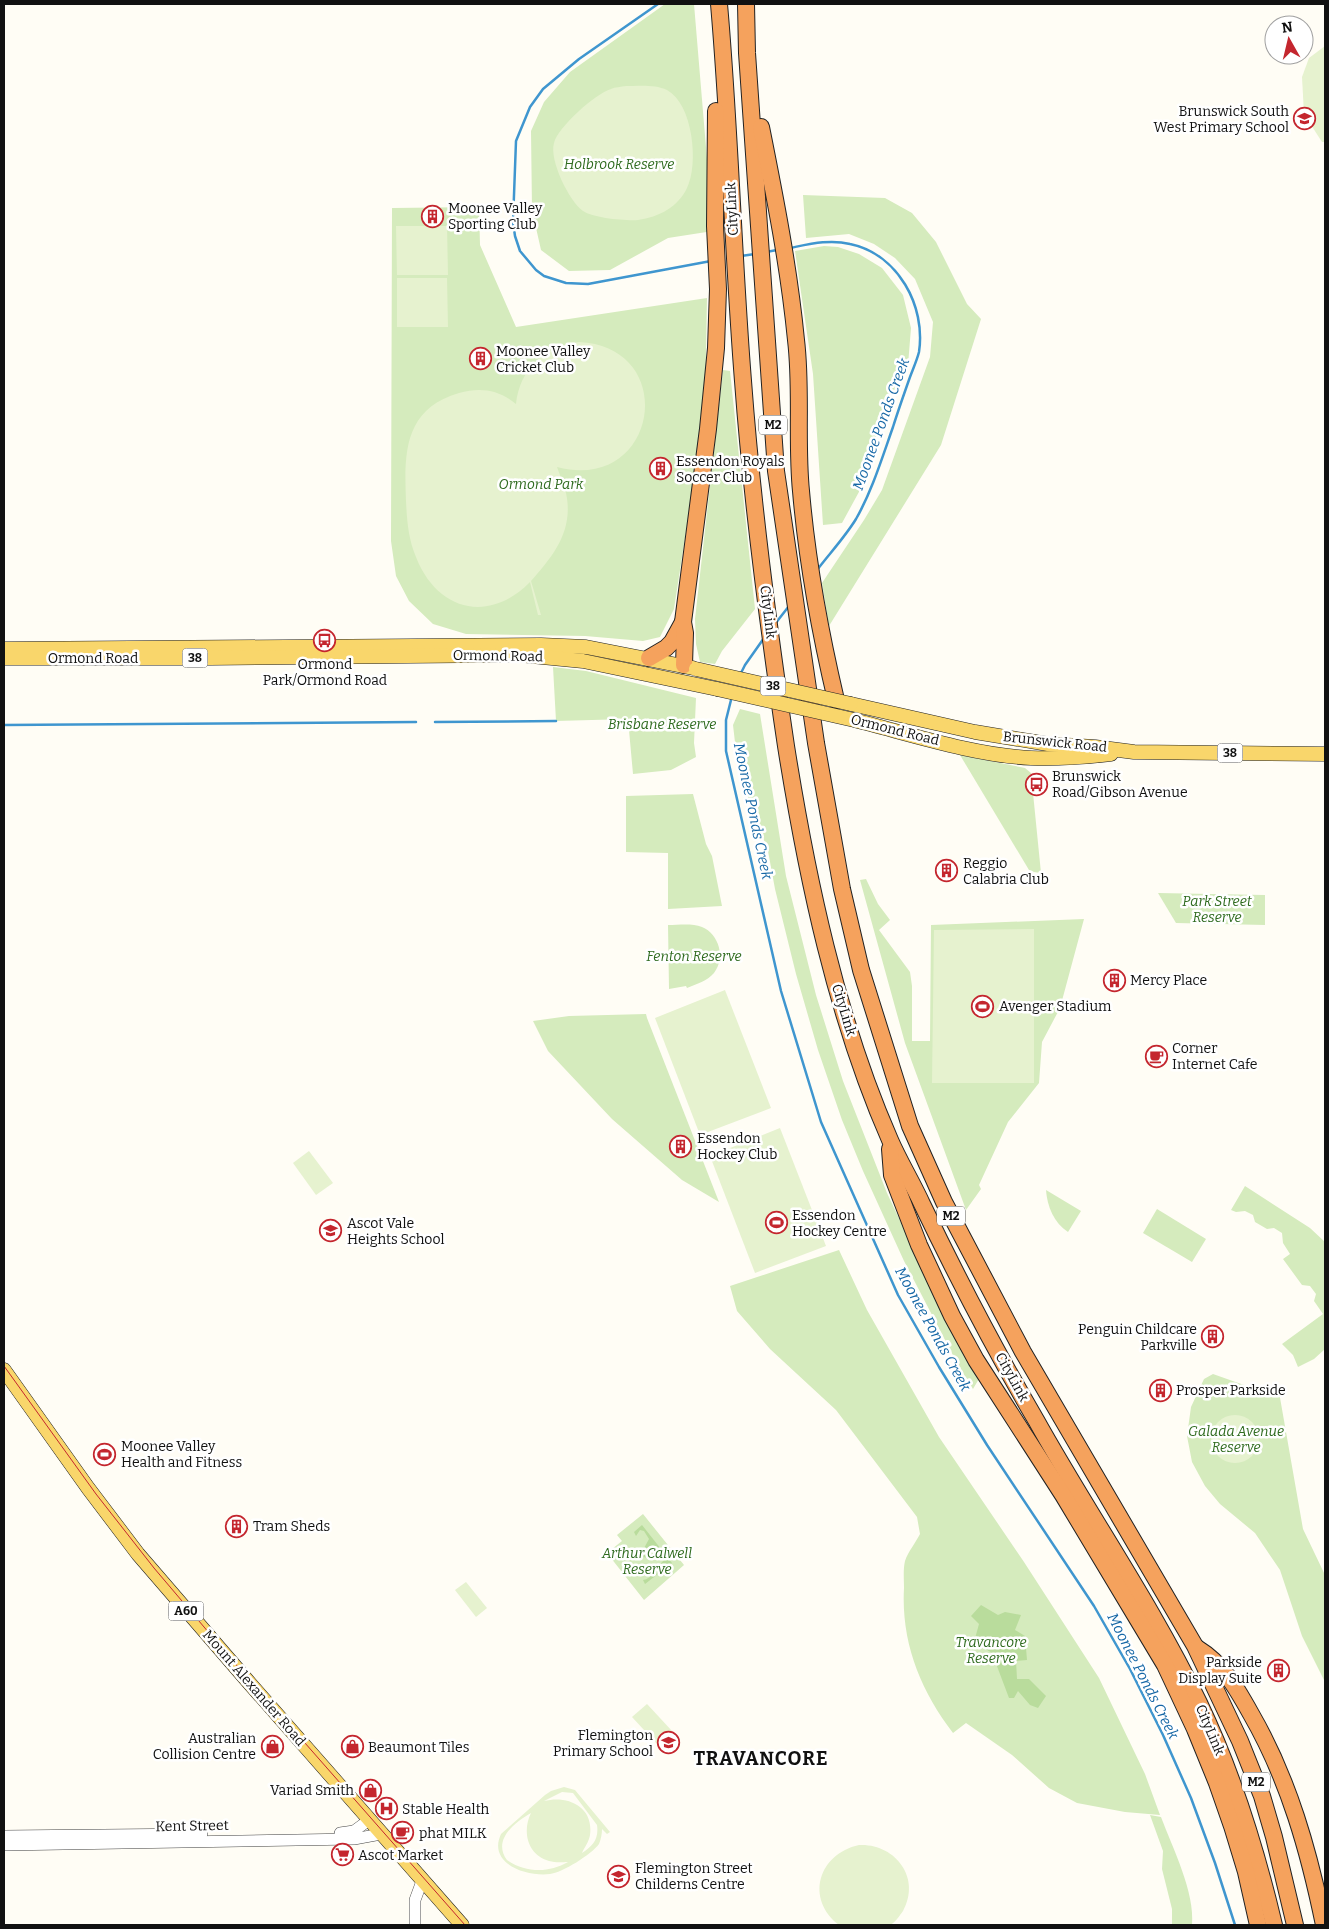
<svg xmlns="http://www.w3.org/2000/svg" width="1329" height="1929" font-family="Bitter,serif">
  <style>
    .green { fill: #d5ebbd }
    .forest { fill: #b9dc9c }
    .pitch { fill: #e6f2cf; fill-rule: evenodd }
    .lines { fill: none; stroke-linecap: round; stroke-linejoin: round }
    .stream { stroke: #3f96cf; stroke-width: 2.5 }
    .minor-casing { stroke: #444; stroke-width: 12 }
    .major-casing { stroke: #222; stroke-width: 15 }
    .highway-casing { stroke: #222; stroke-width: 18 }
    .minor { stroke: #fff; stroke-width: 11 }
    .major { stroke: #f9d66b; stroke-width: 14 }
    .highway { stroke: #f5a25d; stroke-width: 16 }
    .tram { stroke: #c4262e; stroke-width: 1 }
    .major-bridge-casing { stroke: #222; stroke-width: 15; stroke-linecap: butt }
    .major-bridge { stroke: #f9d66b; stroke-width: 14 }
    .labels { text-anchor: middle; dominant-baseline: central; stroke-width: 5; stroke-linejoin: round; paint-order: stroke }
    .shield { fill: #fff; stroke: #585858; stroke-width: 1 }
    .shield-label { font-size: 12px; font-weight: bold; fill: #111 }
    .poi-label { font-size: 14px; fill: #111; stroke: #fff; text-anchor: start }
    .park-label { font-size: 14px; font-style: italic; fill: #2f6b1f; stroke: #fff }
    .street-label { font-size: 14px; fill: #111; stroke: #fff }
    .water-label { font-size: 15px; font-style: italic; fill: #1768a6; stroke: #fff }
    .district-label { font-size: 19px; font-weight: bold; letter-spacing: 1px; fill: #111; stroke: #fff }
  </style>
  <rect width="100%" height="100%" fill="#fffdf5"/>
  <g class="green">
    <polygon points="665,4 694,4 713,231 668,238 610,270 569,271 541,250 532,210 531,131 544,102 570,72"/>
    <polygon points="803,195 885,198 912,213 936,242 967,304 981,319 941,445 829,626 822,583 864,520 882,490 930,357 933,322 915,279 895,258 874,244 849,234 806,238"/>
    <polygon points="479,207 480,245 516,327 707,298 705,407 674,609 660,637 643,641 585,636 466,634 433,624 409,601 396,576 391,541 392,208"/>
    <polygon points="824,246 838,247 859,254 882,268 903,295 911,328 908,365 896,386 882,417 860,490 842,523 823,525 813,374 795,251"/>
    <polygon points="723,370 730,371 755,609 722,651 715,664 700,662 696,644 695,619"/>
    <polygon points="553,667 586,671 696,698 694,743 696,757 671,770 633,774 628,719 556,721"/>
    <polygon points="740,709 760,714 786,876 816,995 843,1081 887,1193 920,1263 980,1377 973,1389 958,1365 904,1261 863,1171 842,1120 818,1050 796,974 775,889 768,851 747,794 736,751 733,725"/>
    <polygon points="960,755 1025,768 1031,773 1041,873 1034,872 1029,870"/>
    <polygon points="693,794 706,844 712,856 722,906 668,909 668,853 626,852 626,796"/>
    <polygon points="866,879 878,904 890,920 879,930 910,972 912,986 912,1041 930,1041 931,925 1084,919 1060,1008 1042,1042 1039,1083 1008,1122 979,1185 981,1189 966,1210 905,1043 860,880"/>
    <polygon points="1158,893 1265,895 1265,925 1176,923"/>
    <path d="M668,925c11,0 24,-2 34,2 17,7 24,31 12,46 -7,8 -17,11 -27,15l-1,-2 -17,3z"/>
    <polygon points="646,1014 647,1018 719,1202 682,1180 612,1119 548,1051 533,1021 569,1016"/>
    <polygon points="1245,1186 1310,1228 1325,1242 1325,1349 1314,1359 1298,1367 1293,1355 1282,1344 1323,1314 1314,1301 1316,1294 1310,1286 1302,1285 1283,1259 1290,1254 1283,1243 1282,1233 1274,1228 1267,1229 1255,1222 1253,1215 1245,1211 1236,1212 1231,1210"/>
    <path d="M1046,1190l35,21 -13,21c-14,-9 -21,-26 -22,-42z"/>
    <polygon points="1157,1209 1206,1239 1192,1262 1143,1233"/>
    <path d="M839,1250l28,60 72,127 85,125 75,116 46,96 15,41 -35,-3 -48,-9 -28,-15 -37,-33 -46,-32 -13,10c-33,-43 -52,-91 -49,-145 0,-8 -1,-19 1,-27 3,-9 11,-19 15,-27l-3,-17 -81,-107 -66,-61 -33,-38 -7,-25z"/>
    <polygon points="1213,1374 1244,1385 1279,1392 1303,1529 1325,1575 1325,1682 1302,1636 1280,1570 1255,1533 1220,1504 1205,1486 1192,1462 1187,1436 1191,1407 1204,1379"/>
    <polygon points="643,1514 684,1565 644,1600 607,1553 622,1541 617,1535"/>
    <path d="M1150,1815l11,2c12,32 34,75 31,108h-20v-16l-10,-40 1,-18z"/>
  </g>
  <g class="forest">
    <path d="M642,1525l30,38 -27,21 -2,-4c9,-1 14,-13 21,-20l-8,-2 -5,-9 -3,9 -5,-1v-7l6,-11 -5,-8 -4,-1 -4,6 -2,-4z"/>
    <polygon points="981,1605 998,1615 1005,1612 1021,1615 1015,1630 1025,1636 1027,1660 1016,1661 1017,1679 1029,1679 1046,1696 1038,1708 1030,1705 1018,1691 1014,1698 1009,1698 992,1653 974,1642 979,1624 971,1616"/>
  </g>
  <g class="pitch">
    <polygon points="1325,46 1325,142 1322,142 1304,114 1302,77 1309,58"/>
    <path d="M626,86c12,0 29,-2 41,4 26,14 32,74 20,98 -9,19 -28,29 -49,32 -12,1 -45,-2 -55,-9 -14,-10 -34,-51 -29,-68 4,-16 41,-49 57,-54 4,-2 10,-2 15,-3z"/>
    <polygon points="396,226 447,226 448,275 397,275"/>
    <polygon points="397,278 447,278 448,327 397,327"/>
    <path d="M579,342c102,5 79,152 -22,125 3,9 7,17 9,26 8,37 -12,62 -35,88l10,34h-3l-8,-33c-41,42 -93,29 -114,-25 -8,-19 -9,-37 -10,-56 -2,-48 -2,-92 53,-108 22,-6 40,-3 57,11 4,-35 28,-58 63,-62z"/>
    <polygon points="1034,929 1034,1083 932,1083 934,930"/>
    <polygon points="725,990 771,1108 700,1135 655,1018"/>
    <polygon points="780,1128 826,1246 755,1273 710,1156"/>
    <polygon points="309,1151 333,1183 316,1195 293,1163"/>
    <circle cx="1235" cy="1439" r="24"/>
    <polygon points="466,1582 487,1608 476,1617 455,1590"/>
    <polygon points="647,1704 672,1731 657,1744 632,1717"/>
    <path d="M564,1787l11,3 35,42 -3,2 -5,-5c0,5 -1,10 -3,15 -7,10 -37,29 -49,30 -23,3 -63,-10 -49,-40l44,-39 6,-4zM562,1792l11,1 24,32c2,14 -4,21 -15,28 2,-5 7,-11 8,-18 4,-29 -23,-40 -46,-34zM531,1813c-9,18 -4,42 18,48 7,2 14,1 19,1 -19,11 -42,11 -61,-2 -15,-20 8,-38 24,-47z"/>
    <path d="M859,1845c35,-2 63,32 44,66 -3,4 -8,12 -13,14 -8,3 -41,0 -51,0 -34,-26 -21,-71 20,-80z"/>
  </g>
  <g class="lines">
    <g class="stream">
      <polyline points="658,4 579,59 543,89 530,107 516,141 513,222 515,236 520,251 536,270 544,276 566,283 588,284 711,261"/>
      <path d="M790,248c20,-4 40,-9 60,-4 48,10 76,62 69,108 -2,8 -6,17 -9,25 -6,17 -12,34 -17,50 -11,31 -21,64 -37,92 -11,18 -26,34 -39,51"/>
      <polyline points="766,252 777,250"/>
      <polyline points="741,256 755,254"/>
      <polyline points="775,624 789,606"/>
      <polyline points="740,675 745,665 764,638"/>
      <polyline points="732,696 726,720 726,751 781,991 821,1122 898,1295 939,1367 987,1445 1094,1606 1130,1669 1163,1735 1191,1798 1215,1863 1235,1925"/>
      <polyline points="435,722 556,721"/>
      <polyline points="4,725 416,722"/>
    </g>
    <defs>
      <g id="minor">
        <polyline points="340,1833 354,1831 369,1820"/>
        <polyline points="4,1836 202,1834"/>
        <polyline points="4,1845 354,1839 381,1834"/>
        <polyline points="415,1925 415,1900 422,1881"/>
      </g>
      <g id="major">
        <polyline points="4,649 541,645 586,647 693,668"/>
        <polyline points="4,658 210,658 521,655 583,661 717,689"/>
        <polyline points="851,704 975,732 1048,744 1095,747 1134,752 1325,754"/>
        <path d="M854,720c56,14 119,35 177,38 26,1 54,-1 80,-4"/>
        <polyline points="4,1370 88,1488 138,1554 245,1678 462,1925"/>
      </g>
      <g id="highway">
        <path d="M719,4c11,125 14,251 24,377 9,122 25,244 43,365 21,132 50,271 104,394 9,21 22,42 32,64 35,73 73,146 114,216 53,95 116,185 163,283 34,71 57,146 75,222"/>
        <polyline points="746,4 747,53 776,471 816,743 842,889 861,970 910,1126 944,1202 1023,1352 1195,1646 1240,1741 1262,1796 1274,1837 1295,1925"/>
        <path d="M761,127c14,70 28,141 35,213 6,50 0,101 5,151 6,70 19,141 35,209"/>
        <polyline points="649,658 666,648 672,642 683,622"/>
        <polyline points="684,665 685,633 683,622 708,429 716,348 718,289 715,226 716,111"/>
        <polyline points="890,1149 892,1175 919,1245 952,1316 976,1360 1063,1495 1165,1665 1195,1729 1217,1783 1232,1826 1246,1872 1258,1925"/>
        <path d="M1197,1648c26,16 39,39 54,66 38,66 58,138 73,211"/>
      </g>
    </defs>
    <use href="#minor" class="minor-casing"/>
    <use href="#major" class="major-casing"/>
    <use href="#highway" class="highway-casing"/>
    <use href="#minor" class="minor"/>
    <use href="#major" class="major"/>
    <use href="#highway" class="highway"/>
    <polyline class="tram" points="4,1366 96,1494 154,1568 232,1660 465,1925"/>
    <defs>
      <g id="major-bridge">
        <polyline points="696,669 851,704"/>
        <polyline points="717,689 854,720"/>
      </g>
    </defs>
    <use href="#major-bridge" class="major-bridge-casing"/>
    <use href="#major-bridge" class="major-bridge"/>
  </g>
  <defs>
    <symbol id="school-ring" viewBox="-11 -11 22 22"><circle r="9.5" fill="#fff" stroke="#c4262e" stroke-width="1.5"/><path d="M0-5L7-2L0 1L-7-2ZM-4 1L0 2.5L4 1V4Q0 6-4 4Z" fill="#c4262e"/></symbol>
    <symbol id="building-ring" viewBox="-11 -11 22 22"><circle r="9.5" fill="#fff" stroke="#c4262e" stroke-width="1.5"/><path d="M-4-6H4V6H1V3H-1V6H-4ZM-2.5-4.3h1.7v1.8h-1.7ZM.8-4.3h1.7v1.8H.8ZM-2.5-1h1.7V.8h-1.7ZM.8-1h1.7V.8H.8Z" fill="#c4262e"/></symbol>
    <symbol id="bus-ring" viewBox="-11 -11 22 22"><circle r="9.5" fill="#fff" stroke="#c4262e" stroke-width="1.5"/><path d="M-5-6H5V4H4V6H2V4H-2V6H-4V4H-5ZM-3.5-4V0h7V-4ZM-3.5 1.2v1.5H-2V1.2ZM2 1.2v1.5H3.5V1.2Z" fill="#c4262e"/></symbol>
    <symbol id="stadium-ring" viewBox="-11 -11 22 22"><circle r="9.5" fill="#fff" stroke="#c4262e" stroke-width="1.5"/><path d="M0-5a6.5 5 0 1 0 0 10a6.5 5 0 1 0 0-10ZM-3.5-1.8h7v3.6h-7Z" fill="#c4262e"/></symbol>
    <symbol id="cafe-ring" viewBox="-11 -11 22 22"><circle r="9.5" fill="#fff" stroke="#c4262e" stroke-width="1.5"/><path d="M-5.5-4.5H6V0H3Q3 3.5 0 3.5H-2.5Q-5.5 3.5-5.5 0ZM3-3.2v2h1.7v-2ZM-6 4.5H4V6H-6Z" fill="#c4262e"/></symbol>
    <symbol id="shop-ring" viewBox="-11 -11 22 22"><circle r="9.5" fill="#fff" stroke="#c4262e" stroke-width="1.5"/><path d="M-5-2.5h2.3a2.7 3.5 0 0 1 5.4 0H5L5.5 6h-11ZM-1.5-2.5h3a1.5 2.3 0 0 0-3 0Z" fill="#c4262e"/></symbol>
    <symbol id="hospital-ring" viewBox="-11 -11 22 22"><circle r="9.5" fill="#fff" stroke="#c4262e" stroke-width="1.5"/><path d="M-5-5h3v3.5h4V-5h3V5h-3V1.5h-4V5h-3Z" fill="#c4262e"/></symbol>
    <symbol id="supermarket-ring" viewBox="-11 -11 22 22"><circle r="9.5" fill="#fff" stroke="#c4262e" stroke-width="1.5"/><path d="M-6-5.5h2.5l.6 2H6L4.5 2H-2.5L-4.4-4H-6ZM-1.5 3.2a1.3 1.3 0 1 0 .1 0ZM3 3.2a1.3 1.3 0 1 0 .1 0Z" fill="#c4262e"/></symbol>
  </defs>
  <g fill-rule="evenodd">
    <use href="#school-ring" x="1292" y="106" width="25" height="25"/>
    <use href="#building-ring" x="420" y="204" width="25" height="25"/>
    <use href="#building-ring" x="468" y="346" width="25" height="25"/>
    <use href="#building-ring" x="648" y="456" width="25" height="25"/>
    <use href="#bus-ring" x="312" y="628" width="25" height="25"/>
    <use href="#bus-ring" x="1024" y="772" width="25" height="25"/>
    <use href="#building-ring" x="934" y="858" width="25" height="25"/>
    <use href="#building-ring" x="1102" y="968" width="25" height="25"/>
    <use href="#stadium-ring" x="970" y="994" width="25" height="25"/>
    <use href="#cafe-ring" x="1144" y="1044" width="25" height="25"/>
    <use href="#building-ring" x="668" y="1134" width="25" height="25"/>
    <use href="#stadium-ring" x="764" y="1210" width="25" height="25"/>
    <use href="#school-ring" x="318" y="1218" width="25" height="25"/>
    <use href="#building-ring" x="1200" y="1324" width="25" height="25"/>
    <use href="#building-ring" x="1148" y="1378" width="25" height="25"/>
    <use href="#stadium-ring" x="92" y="1442" width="25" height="25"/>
    <use href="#building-ring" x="224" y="1514" width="25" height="25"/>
    <use href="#building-ring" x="1266" y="1658" width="25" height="25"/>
    <use href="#school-ring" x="656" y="1730" width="25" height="25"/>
    <use href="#shop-ring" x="260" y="1734" width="25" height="25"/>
    <use href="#shop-ring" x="340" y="1734" width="25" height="25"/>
    <use href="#shop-ring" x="358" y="1778" width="25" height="25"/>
    <use href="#hospital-ring" x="374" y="1796" width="25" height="25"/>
    <use href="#cafe-ring" x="390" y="1820" width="25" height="25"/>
    <use href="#supermarket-ring" x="330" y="1842" width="25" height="25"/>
    <use href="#school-ring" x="606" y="1864" width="25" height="25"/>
  </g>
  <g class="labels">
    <g class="shield">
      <rect x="759" y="415.5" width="28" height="19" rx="4"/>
      <rect x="182.5" y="648.5" width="25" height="19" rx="4"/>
      <rect x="760.5" y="676.5" width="25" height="19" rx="4"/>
      <rect x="1217.5" y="743.5" width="25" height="19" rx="4"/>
      <rect x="937" y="1206.5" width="28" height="19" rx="4"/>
      <rect x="168.5" y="1601.5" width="35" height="19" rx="4"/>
      <rect x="1242" y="1772.5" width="28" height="19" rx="4"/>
    </g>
    <g class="shield-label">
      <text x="773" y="425">M2</text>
      <text x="195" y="658">38</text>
      <text x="773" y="686">38</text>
      <text x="1230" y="753">38</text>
      <text x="951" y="1216">M2</text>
      <text x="186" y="1611">A60</text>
      <text x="1256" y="1782">M2</text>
    </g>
    <g class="poi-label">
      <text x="1289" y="111" text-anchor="end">Brunswick South<tspan x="1289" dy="16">West Primary School</tspan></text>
      <text x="448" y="208">Moonee Valley<tspan x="448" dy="16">Sporting Club</tspan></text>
      <text x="496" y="351">Moonee Valley<tspan x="496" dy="16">Cricket Club</tspan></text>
      <text x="676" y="461">Essendon Royals<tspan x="676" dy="16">Soccer Club</tspan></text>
      <text x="325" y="664" text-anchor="middle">Ormond<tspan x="325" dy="16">Park/Ormond Road</tspan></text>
      <text x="1052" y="776">Brunswick<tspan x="1052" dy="16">Road/Gibson Avenue</tspan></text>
      <text x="963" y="863">Reggio<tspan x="963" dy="16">Calabria Club</tspan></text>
      <text x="1130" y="980">Mercy Place</text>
      <text x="999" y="1006">Avenger Stadium</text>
      <text x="1172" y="1048">Corner<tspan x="1172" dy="16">Internet Cafe</tspan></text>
      <text x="697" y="1138">Essendon<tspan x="697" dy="16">Hockey Club</tspan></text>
      <text x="792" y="1215">Essendon<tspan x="792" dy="16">Hockey Centre</tspan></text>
      <text x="347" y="1223">Ascot Vale<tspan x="347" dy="16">Heights School</tspan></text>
      <text x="1197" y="1329" text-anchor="end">Penguin Childcare<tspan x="1197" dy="16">Parkville</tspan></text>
      <text x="1176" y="1390">Prosper Parkside</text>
      <text x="121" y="1446">Moonee Valley<tspan x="121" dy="16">Health and Fitness</tspan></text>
      <text x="253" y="1526">Tram Sheds</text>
      <text x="1262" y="1662" text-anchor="end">Parkside<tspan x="1262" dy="16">Display Suite</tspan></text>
      <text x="653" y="1735" text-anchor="end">Flemington<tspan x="653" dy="16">Primary School</tspan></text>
      <text x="256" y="1738" text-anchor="end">Australian<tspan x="256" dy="16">Collision Centre</tspan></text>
      <text x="368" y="1747">Beaumont Tiles</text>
      <text x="354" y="1790" text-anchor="end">Variad Smith</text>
      <text x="402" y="1809">Stable Health</text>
      <text x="419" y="1833">phat MILK</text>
      <text x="358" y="1855">Ascot Market</text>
      <text x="635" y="1868">Flemington Street<tspan x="635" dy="16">Childerns Centre</tspan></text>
    </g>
    <g class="park-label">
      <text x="619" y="164">Holbrook Reserve</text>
      <text x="541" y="484">Ormond Park</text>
      <text x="662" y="724">Brisbane Reserve</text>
      <text x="1217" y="901">Park Street<tspan x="1217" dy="16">Reserve</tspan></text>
      <text x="694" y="956">Fenton Reserve</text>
      <text x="1236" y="1431">Galada Avenue<tspan x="1236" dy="16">Reserve</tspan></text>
      <text x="647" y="1553">Arthur Calwell<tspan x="647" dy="16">Reserve</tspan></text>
      <text x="991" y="1642">Travancore<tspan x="991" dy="16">Reserve</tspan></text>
    </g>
    <g class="street-label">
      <text transform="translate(732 209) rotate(-93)">CityLink</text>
      <text transform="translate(768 612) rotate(83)">CityLink</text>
      <text transform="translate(498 656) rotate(1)">Ormond Road</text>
      <text x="93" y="658">Ormond Road</text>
      <text transform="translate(895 730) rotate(14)">Ormond Road</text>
      <text transform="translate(1055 742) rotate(6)">Brunswick Road</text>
      <text transform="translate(844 1010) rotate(73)">CityLink</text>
      <text transform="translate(1012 1377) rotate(61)">CityLink</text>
      <text transform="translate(254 1688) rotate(49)">Mount Alexander Road</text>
      <text transform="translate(1210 1730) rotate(67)">CityLink</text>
      <text transform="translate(192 1826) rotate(-1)">Kent Street</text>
    </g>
    <g class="water-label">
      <text transform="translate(881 424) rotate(-70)">Moonee Ponds Creek</text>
      <text transform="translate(753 811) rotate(78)">Moonee Ponds Creek</text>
      <text transform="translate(933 1329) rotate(61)">Moonee Ponds Creek</text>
      <text transform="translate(1143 1676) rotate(63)">Moonee Ponds Creek</text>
    </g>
    <g class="district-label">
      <text x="761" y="1758">TRAVANCORE</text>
    </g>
  </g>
  <rect width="1329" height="1929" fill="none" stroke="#111111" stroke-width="10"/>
  <g transform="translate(1289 40) rotate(352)"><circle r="24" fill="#ffffff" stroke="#a0a0a0"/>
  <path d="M0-4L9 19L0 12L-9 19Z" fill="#c4262e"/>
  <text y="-8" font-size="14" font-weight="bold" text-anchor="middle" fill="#111111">N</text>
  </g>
</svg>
